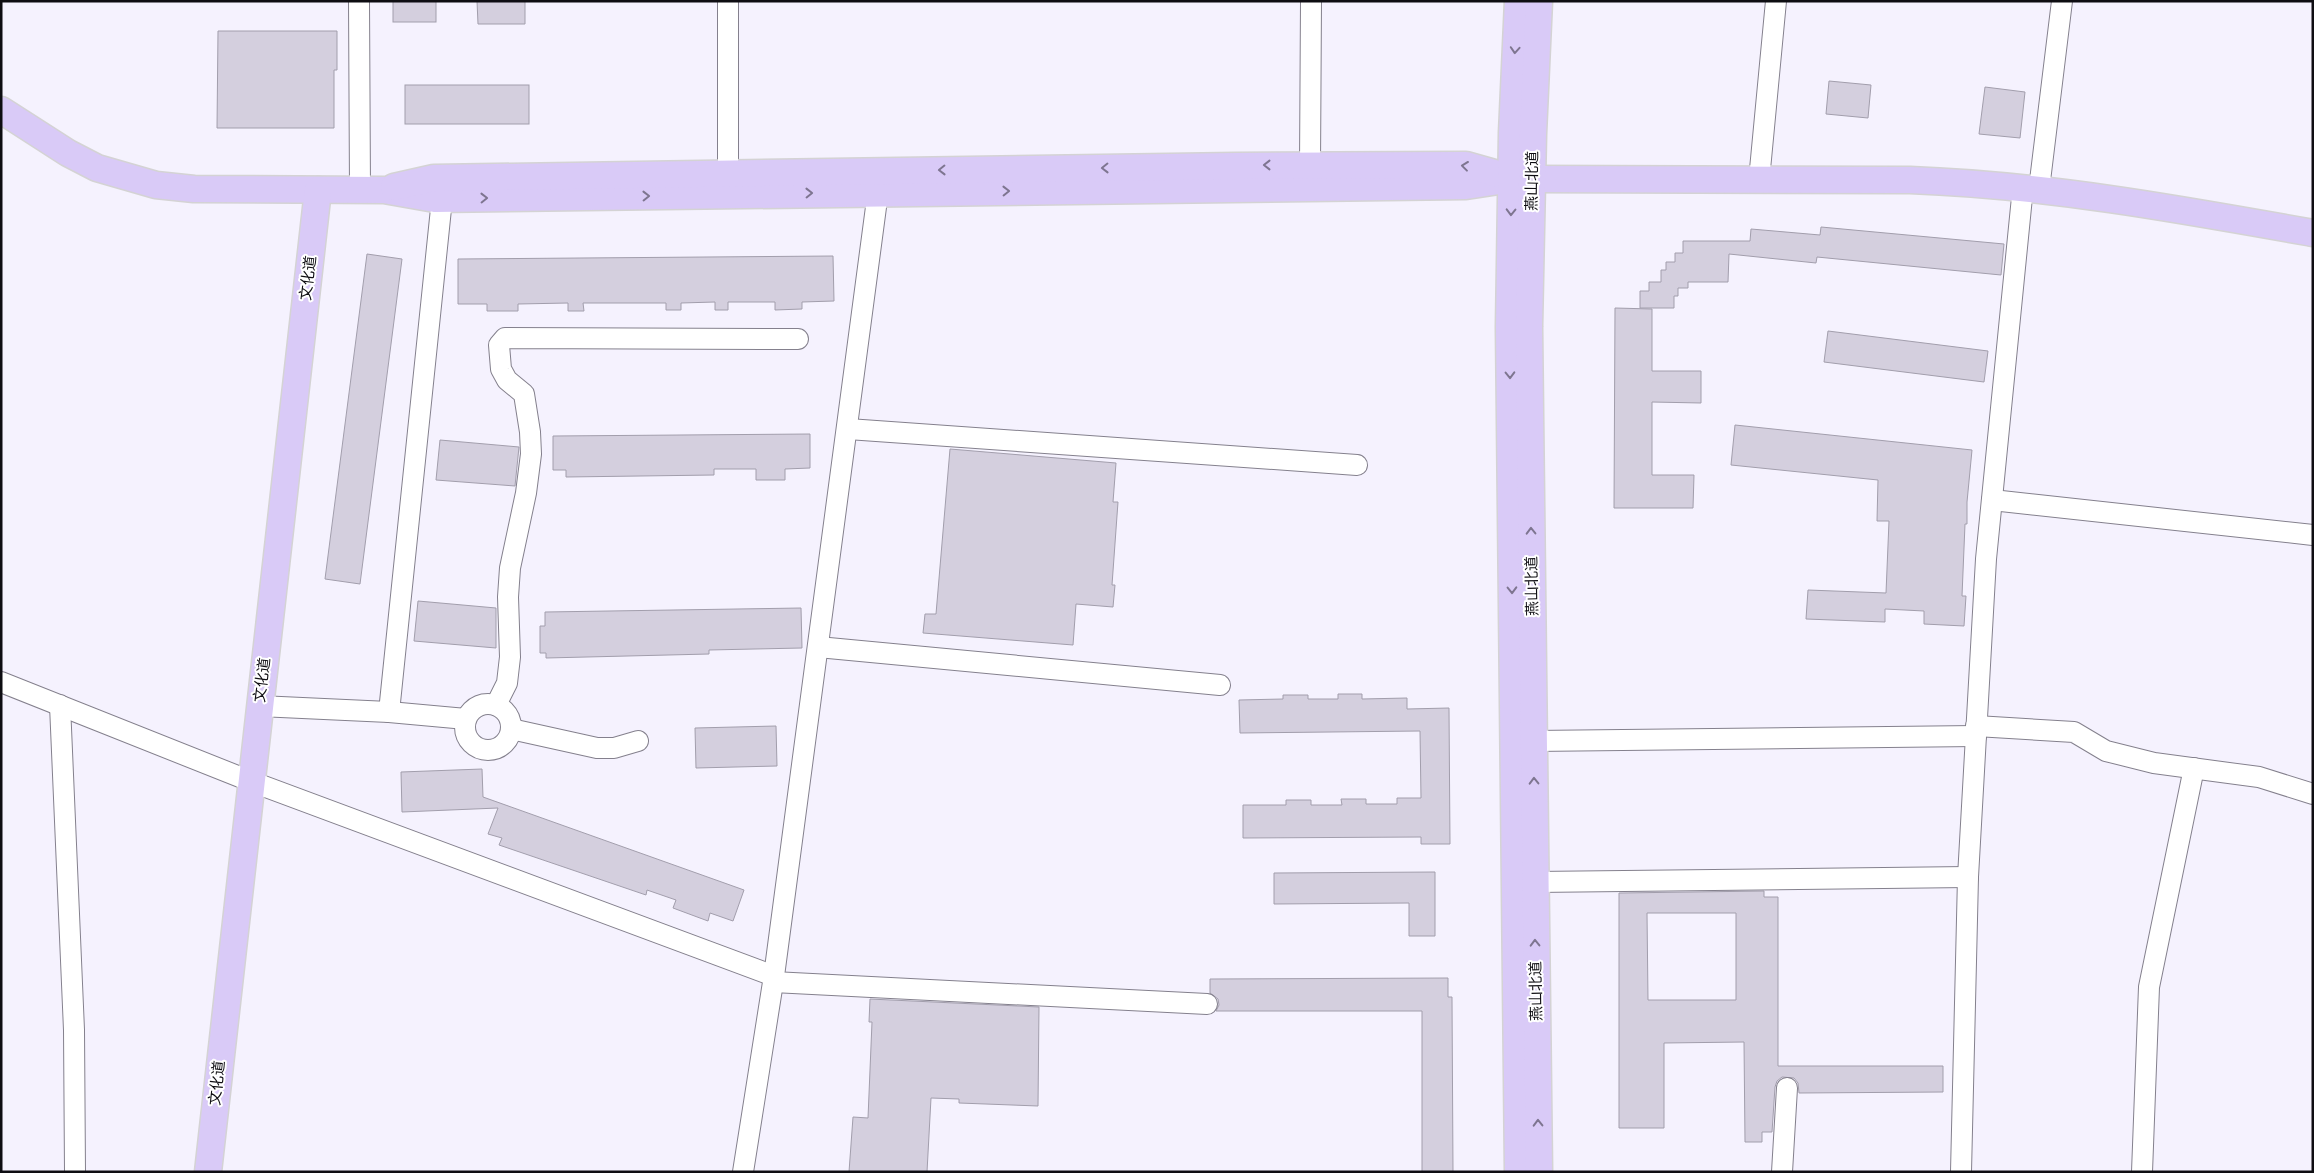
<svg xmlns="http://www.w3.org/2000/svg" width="2314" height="1173" font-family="'DejaVu Sans','Noto Sans SC',sans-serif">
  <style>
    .building { fill: #d4cfde; stroke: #a29eac; fill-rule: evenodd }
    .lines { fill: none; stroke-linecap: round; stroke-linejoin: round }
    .minor-casing { stroke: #84808d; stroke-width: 22 }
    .major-casing { stroke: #d4d3d4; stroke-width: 29 }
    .minor { stroke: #fff; stroke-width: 20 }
    .major { stroke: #d9caf7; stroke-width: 26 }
    .oneway { stroke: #7e7590 }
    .labels { text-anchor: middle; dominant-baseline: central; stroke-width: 4; stroke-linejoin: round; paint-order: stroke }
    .street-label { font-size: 15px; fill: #0e0d12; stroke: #fff }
  </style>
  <rect width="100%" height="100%" fill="#f5f2fe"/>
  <g class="building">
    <rect x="393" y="1" width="43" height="21"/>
    <polygon points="477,1 525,1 525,24 478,24"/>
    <polygon points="218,31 337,31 337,70 334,70 334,128 217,128"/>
    <polygon points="1829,81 1871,85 1868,118 1826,114"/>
    <rect x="405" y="85" width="124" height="39"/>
    <polygon points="1985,87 2025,92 2020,138 1979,134"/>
    <polygon points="1821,227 2004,244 2001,275 1817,257 1816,263 1729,254 1728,282 1688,282 1688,288 1678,288 1678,296 1674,296 1674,308 1640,308 1640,291 1649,291 1649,282 1661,282 1661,270 1666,270 1666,262 1675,262 1675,253 1683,253 1683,241 1750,241 1751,229 1820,235"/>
    <polygon points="367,254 402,259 360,584 325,579"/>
    <polygon points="833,256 834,301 802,302 802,309 775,310 775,302 728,302 728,310 715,310 715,302 681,303 681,310 666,310 666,303 583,303 584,311 568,311 568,303 518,304 518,311 487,311 487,304 458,304 458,259"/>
    <polygon points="1615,308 1652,309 1652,371 1701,371 1701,403 1652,402 1652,475 1694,475 1693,508 1614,508"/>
    <polygon points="1828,331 1988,351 1984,382 1824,362"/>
    <polygon points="1735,425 1972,450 1967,502 1967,524 1965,524 1962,596 1966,596 1964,626 1924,624 1924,611 1885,609 1885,622 1806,619 1808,590 1886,593 1889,521 1877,521 1878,480 1731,465"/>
    <polygon points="810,434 810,468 785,469 785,480 756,480 756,469 714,469 714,475 566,477 566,470 553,470 553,436"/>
    <polygon points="440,440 519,447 515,486 436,480"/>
    <polygon points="950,449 1116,463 1113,502 1118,502 1112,585 1115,585 1113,607 1076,604 1073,645 923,633 925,614 936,614"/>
    <polygon points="418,601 496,608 496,648 414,641"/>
    <polygon points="801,608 802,648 709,650 709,654 546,658 546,653 540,653 540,626 545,626 545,612"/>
    <polygon points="1338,694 1362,694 1362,699 1407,698 1407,709 1449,708 1450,844 1421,844 1421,837 1243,838 1243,805 1286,805 1286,800 1311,800 1311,805 1342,805 1341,799 1366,799 1366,804 1397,804 1397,798 1421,798 1420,731 1240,733 1239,700 1283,699 1283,695 1308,695 1308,699 1338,699"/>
    <polygon points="776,726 777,766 696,768 695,728"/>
    <polygon points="482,769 483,797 744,890 733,921 710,913 708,921 673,908 676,900 647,890 646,895 499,845 502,838 488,834 498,808 402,812 401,772"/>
    <polygon points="1435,872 1435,936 1409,936 1409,903 1274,904 1274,873"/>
    <path d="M1764,891v6h14v169h165v26l-144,1 -1,-10 -4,-5 -12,-1 -5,4 -2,6 -3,45h-10v10h-17l-1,-100 -80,1v85h-45v-235zM1647,913h89v87h-88z"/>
    <polygon points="1448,978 1448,997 1452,997 1453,1172 1422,1172 1422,1011 1216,1011 1219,1005 1218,999 1210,993 1210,979"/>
    <polygon points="870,999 1039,1007 1038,1106 959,1103 959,1099 931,1098 927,1172 849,1172 853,1117 868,1118 872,1022 869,1022"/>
  </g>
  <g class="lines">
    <defs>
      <g id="minor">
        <polyline points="359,1 360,190"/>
        <polyline points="1310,165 1311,1"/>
        <polyline points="728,173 728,1"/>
        <polyline points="1759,180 1776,1"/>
        <polyline points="2039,189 2062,1"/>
        <polyline points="848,429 1357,465"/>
        <polyline points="1992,500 2313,535"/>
        <polyline points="818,647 1220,685"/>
        <polyline points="1,682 250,781 774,976"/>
        <circle cx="488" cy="727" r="23"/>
        <polyline points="60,705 74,1030 75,1172"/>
        <polyline points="496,705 507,683 510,657 508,597 510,568 526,493 531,454 530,432 524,394 507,380 501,369 499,345 505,338 798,339"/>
        <polyline points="259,706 389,712 466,719"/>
        <polyline points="389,712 442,199"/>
        <polyline points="1976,726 2074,732 2106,751 2154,763 2259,777 2313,794"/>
        <polyline points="511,729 597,748 614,748 638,741"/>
        <polyline points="1533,741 1976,736"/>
        <polyline points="1535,882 1968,877"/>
        <polyline points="773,982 1207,1004"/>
        <polyline points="743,1172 774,976 878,192"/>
        <polyline points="1782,1172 1787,1088"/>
        <polyline points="1961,1172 1968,877 1986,559 2023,187"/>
        <polyline points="2142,1172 2149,987 2194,768"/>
      </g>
      <g id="major">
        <path d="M1,110l67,43 29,15 59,17 38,4 190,1 51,9 1031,-13 46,-7 398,1c136,5 269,29 403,53"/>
        <polyline points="394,187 434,178 1236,166 1466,165 1505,176"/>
        <polyline points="208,1172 318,190"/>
        <polyline points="1518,1172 1509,327 1512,133 1518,1"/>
        <polyline points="1539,1172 1529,327 1533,134 1539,1"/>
      </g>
    </defs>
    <use href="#minor" class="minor-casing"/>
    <use href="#major" class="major-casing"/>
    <use href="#minor" class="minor"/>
    <use href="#major" class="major"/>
  </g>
  <defs><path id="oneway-chevron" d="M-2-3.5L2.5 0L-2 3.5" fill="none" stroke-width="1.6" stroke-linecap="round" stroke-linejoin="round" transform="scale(1.25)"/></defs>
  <g class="oneway">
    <use href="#oneway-chevron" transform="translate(1515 50) rotate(94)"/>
    <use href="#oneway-chevron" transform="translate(1267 165) rotate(180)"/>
    <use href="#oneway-chevron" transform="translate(1465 166) rotate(-173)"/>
    <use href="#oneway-chevron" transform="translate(1105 168) rotate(179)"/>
    <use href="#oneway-chevron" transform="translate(942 170) rotate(179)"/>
    <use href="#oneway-chevron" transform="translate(1006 191) rotate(-1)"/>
    <use href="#oneway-chevron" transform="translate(809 193) rotate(-1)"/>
    <use href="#oneway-chevron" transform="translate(646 196) rotate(-1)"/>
    <use href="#oneway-chevron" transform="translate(484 198) rotate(-1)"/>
    <use href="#oneway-chevron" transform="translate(1511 212) rotate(91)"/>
    <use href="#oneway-chevron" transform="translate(1510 375) rotate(89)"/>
    <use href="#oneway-chevron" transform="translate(1531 531) rotate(-91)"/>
    <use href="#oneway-chevron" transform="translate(1512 590) rotate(89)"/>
    <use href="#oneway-chevron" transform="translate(1534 781) rotate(-91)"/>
    <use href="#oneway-chevron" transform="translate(1535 943) rotate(-91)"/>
    <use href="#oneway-chevron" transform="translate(1538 1123) rotate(-91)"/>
  </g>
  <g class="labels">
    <g class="street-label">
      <text transform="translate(1532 181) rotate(-89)">燕山北道</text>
      <text transform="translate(308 278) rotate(-83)">文化道</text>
      <text transform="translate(1532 586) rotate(-91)">燕山北道</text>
      <text transform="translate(262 680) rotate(-83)">文化道</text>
      <text transform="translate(1536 991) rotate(-91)">燕山北道</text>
      <text transform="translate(217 1083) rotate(-84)">文化道</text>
    </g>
  </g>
  <rect width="2314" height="1173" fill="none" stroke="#0e0d12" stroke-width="5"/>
</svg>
